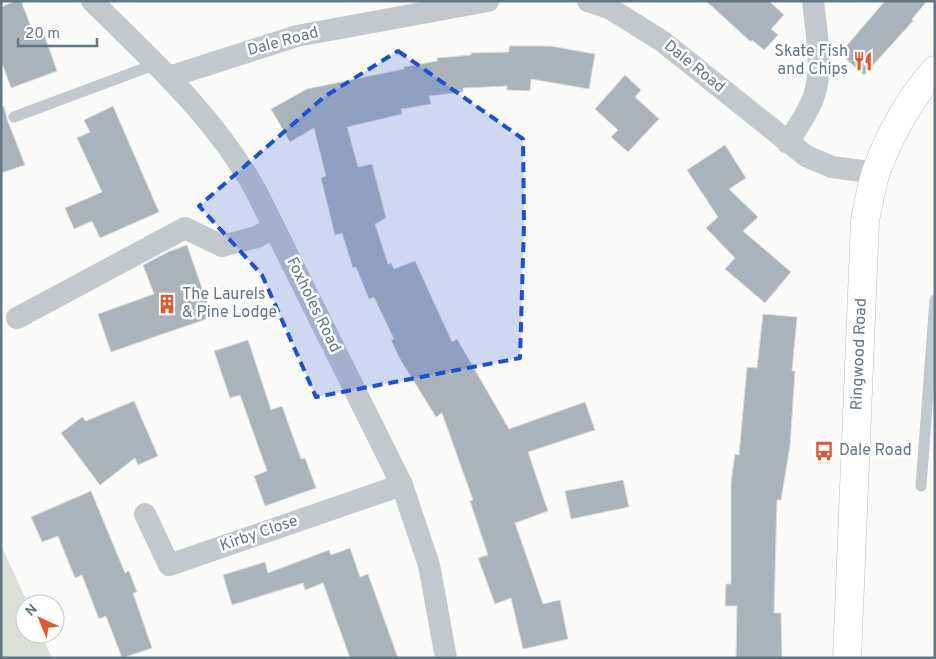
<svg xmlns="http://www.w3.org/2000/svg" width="936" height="659" font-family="Overpass,sans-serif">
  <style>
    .green { fill: #dadfd7 }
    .building { fill: #aab3b9; stroke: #dcdcda }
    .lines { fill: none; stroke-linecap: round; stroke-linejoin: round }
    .secondary-casing { stroke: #b3babf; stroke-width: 29 }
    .lane { stroke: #c3c8cc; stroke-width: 11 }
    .street { stroke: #c3c8cc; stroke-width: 22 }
    .secondary { stroke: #fff; stroke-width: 28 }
    .marked { fill: #1d4ed8; fill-opacity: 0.2; stroke: #1d4ed8; stroke-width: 4; stroke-dasharray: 10 6; stroke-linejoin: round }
    .labels { text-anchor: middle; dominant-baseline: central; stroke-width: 5; stroke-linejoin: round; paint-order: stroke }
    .street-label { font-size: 16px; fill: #657683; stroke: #fff }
    .poi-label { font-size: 16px; fill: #657683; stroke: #fff; text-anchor: start }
  </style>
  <rect width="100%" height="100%" fill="#fafaf8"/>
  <polygon class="green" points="1,545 28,604 25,604 25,634 41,634 52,658 1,658"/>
  <g class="building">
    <polygon points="16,1 21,1 33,32 42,29 57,71 11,88 1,60 1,7"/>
    <polygon points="706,1 769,1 784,15 771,29 778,35 764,50 752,40 751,42"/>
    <polygon points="885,1 927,1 912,19 913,21 864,75 844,57 847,54 843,50"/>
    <polygon points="509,46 550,46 595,54 589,89 531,79 530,91 507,90 507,86 463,88 463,92 429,96 431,104 401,109 402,114 347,127 358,167 372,164 386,218 375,224 388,264 391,263 394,269 415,261 452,342 457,339 509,429 585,402 595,430 528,452 548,511 515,523 543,604 560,600 568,639 523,649 511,598 495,604 478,558 488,555 470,501 473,500 442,413 436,417 400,359 391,340 394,339 374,297 369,299 356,267 353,268 342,233 335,235 321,178 326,176 314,128 290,142 271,109 307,89 404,69 404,67 437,61 437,58 471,55 471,53 509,52"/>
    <polygon points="625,75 641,90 635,97 659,119 628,152 611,137 618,130 595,109"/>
    <polygon points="4,106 7,119 25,165 1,173 1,107"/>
    <polygon points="113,106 159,212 100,238 92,221 74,229 65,208 102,192 77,138 90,132 84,120"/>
    <polygon points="725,145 746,178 729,189 758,217 743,231 791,272 765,303 725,269 735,258 706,228 718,217 687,170"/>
    <polygon points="187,245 212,317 111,352 98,314 154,294 143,265 168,252"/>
    <polygon points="763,314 797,317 792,371 795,371 790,446 781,500 777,500 774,613 781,613 782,658 736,658 737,606 725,606 726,584 731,584 731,483 735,454 739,455 747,367 757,368"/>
    <polygon points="248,340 271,410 282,406 301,459 305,458 316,488 265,506 254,476 267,471 240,395 230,398 214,351"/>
    <polygon points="134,401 158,456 138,465 135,458 100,485 61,433 82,417 86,421"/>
    <polygon points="623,480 629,507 571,519 565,491"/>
    <polygon points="91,491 125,573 129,571 137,592 133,593 152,648 122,658 106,616 99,619 82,575 75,578 58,536 42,542 31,517"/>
    <polygon points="350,548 360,577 368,574 398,658 350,658 323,583 305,590 303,583 232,605 223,575 265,562 268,573 329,550 331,555"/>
  </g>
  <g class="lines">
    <defs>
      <g id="secondary">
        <path id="s1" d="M847,658l18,-437c3,-16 6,-33 11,-49 13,-36 34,-73 59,-102"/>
      </g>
    </defs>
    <use href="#secondary" class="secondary-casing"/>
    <g class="lane">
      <polyline points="14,117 156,64"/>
      <polyline points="921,486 935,300"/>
    </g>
    <g class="street">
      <path d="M92,1c60,59 123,116 164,190l146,294 27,80 17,93"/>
      <polyline points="588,1 609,8 662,41 806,156 832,167 876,173"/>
      <polyline points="169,77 297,36 488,1"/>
      <path d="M788,143c8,-14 19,-29 25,-44 11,-30 3,-67 0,-98"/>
      <polyline points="17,318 185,228 222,246 257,237 274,227"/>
      <polyline points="145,514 169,565 402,485"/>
    </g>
    <use href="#secondary" class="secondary"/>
  </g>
  <path class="marked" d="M398,51l125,88 1,85 -4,134 -204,39 -54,-122 -63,-69 125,-109z"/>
  <defs>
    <symbol id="restaurant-bare" viewBox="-9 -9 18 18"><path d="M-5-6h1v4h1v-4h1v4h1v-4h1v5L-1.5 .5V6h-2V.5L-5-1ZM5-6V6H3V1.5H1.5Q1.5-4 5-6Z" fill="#e4572e" stroke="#fff" stroke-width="2.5" paint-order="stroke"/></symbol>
    <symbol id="building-bare" viewBox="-9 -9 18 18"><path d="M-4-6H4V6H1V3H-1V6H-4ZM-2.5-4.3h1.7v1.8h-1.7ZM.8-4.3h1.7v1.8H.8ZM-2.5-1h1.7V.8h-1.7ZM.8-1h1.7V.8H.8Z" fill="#e4572e" stroke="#fff" stroke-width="2.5" paint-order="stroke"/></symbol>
    <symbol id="bus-bare" viewBox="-9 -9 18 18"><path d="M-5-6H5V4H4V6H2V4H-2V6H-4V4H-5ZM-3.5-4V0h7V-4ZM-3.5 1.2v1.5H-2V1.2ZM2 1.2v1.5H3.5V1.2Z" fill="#e4572e" stroke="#fff" stroke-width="2.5" paint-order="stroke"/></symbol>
  </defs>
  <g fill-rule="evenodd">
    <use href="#restaurant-bare" x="849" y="47" width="28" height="28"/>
    <use href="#building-bare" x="153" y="290" width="28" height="28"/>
    <use href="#bus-bare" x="810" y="437" width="28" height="28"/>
  </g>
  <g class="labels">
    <g class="street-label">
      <text transform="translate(283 42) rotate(-15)">Dale Road</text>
      <text transform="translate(694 67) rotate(39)">Dale Road</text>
      <text transform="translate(313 305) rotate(64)">Foxholes Road</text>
      <text stroke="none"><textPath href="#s1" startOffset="304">Ringwood Road</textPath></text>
      <text transform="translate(259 534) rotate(-19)">Kirby Close</text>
    </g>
    <g class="poi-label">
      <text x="848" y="52" text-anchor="end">Skate Fish<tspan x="848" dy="18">and Chips</tspan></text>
      <text x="182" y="295">The Laurels<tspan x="182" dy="18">&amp; Pine Lodge</tspan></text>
      <text x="839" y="451">Dale Road</text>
    </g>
  </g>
  <rect width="936" height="659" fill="none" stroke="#657683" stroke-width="5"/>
  <g transform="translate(40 619) rotate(316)"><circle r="24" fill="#ffffff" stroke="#c1c8cd"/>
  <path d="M0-4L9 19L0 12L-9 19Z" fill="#e4572e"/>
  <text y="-8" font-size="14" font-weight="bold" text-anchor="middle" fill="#657683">N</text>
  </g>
  <path d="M18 38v8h79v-8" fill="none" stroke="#657683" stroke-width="2.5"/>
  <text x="25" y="38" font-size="15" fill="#657683" stroke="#ffffff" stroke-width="4" paint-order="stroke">20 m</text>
</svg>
